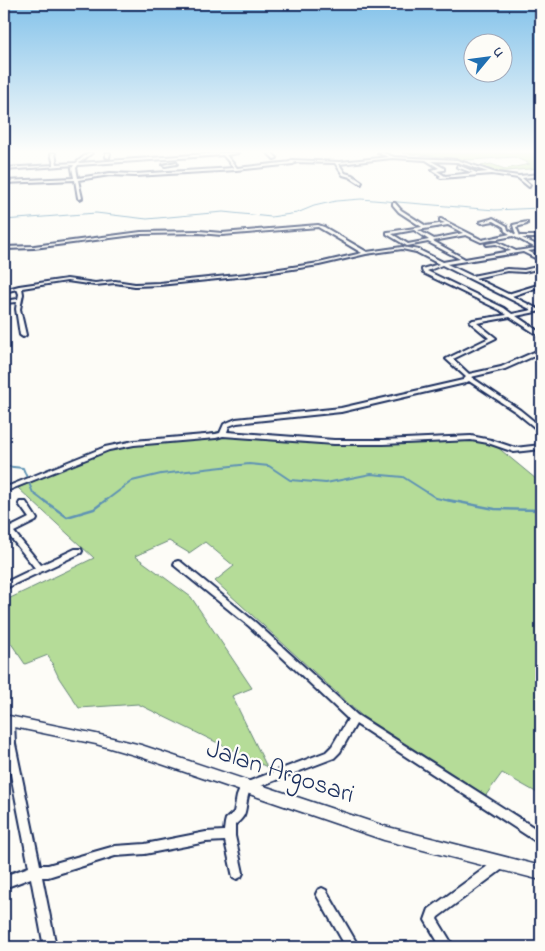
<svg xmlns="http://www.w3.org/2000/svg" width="545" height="951" font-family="'Indie Flower',sans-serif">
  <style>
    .green { fill: #b5dc98; stroke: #68867b }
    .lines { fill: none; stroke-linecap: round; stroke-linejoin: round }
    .stream-far2 { stroke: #5f93b4; stroke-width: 1 }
    .stream-far1 { stroke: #5f93b4; stroke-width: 2 }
    .stream { stroke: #5f93b4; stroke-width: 2.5 }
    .minor-casing { stroke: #1b2f5e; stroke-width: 4 }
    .tertiary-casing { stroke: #1b2f5e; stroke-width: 3 }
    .minor { fill: #fdfcf7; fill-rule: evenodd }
    .tertiary { fill: #fdfcf7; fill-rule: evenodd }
    .labels { text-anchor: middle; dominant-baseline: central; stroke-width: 4.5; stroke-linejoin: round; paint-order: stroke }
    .near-street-label { font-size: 26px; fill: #1b2f5e; stroke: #fdfcf7 }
  </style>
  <rect width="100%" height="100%" fill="#fdfcf7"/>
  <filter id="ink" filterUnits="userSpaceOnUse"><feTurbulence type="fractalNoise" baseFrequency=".02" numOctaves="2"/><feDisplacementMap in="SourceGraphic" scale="10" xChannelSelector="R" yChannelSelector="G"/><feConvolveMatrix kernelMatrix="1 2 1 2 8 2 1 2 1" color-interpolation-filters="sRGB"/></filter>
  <g filter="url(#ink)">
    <g class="green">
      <polygon points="402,153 541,153 541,168 495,172 480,166 491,164 505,169 530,164 514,157 470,160"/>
      <polygon points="225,430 271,437 334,441 472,440 496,446 536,479 541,479 541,795 502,773 486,795 362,716 215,581 234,566 205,542 189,553 169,541 135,556 191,597 252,688 232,696 267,767 138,704 79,708 59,678 48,655 25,664 4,633 4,601 94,558 18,488 122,443 199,436"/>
    </g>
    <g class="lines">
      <polyline class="stream-far2" points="4,220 96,213 147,219 223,212 271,217 297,213 314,206 336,201 361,199 495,210 541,208"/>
      <g class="stream-far1">
        <polyline points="4,466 23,468 33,493 45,502"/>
        <polyline points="104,502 132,481 161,474 249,464 269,466 290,480 326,483 371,474 403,477 436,498 455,502"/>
      </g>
      <g class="stream">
        <polyline points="43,500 67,517 94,509 106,500"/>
        <polyline points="448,500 495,509 541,510"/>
      </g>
      <defs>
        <g id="minor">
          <path d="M51,153h4l2,11 19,-1 12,-10h4l-13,10 142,-10h17l-12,2 11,13 54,-6 -1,-1 2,-1 48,2 49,-5 -11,-4h5l11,4 63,3 39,13 23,3 22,-2v2l-19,2 8,7 -1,2 -11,-9 -26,-4 -51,4 -2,-1 2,-1 -9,-6 7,-2 -13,-8 -34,-2 -53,6 6,9 7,2 10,7 -1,2 -11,-7 -7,-2 -8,-12 -41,-1 1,1 -2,1 -57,6 -101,6 -25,-1 -32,5 4,18 -2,1 -2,-1 -3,-18 -71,3v-2l70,-3 -2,-10 2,-3 -70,5v-2l50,-3zM223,155l11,13 -99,6 -25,-1 -32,5 -2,-10 2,-3zM431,161l26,1 31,10 -11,1 -19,-8 -1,2 16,6 -28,3 -8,-5 7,-1v-2z"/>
          <polygon points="106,153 110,153 109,158 106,157"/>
          <polygon points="268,153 272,153 277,158 274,159"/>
          <polygon points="176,162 177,164 165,166 163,165"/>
          <path d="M393,203h2l6,7 25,16 19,-3 -5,-2v-2h1l41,21 28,-6 -5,-3 -1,-4 -10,-6 -12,2 -2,-1 11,-3 2,-1 14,8 1,4 8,5 -3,-10 14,-3v2l-11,3 4,9h21v2h-19l19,9v2l-13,2 13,7v3l-18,-9 -76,12 25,12 35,-7 17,1 17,-4v2l-17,4 -17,-1 -32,7 33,16 33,-10v2l-29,10 26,13h3v2l-25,5 25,17v4l-31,-20 -33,6 19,15 -43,21 16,15 32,-7 40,-18v4l-36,16 -34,8 49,33 21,17v5l-2,-1 -23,-19 -47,-31 -4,2 -124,29 -104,11 -8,3 -2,6 107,8h49l88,-4 20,4 24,8 26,-3v4l-27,3 -26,-9 -17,-3 -88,4h-49l-111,-8 -7,2 -82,7 -25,5 -105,42v-4l101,-41 29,-6 82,-7 4,-1 4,-9 12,-5 105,-11 122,-28 3,-3 -20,-18 43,-21 -19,-16 3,-2 34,-5 -7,-5 -77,-37 -1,-3v-1l17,-5 -23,-12 -14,-3 -36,5 -47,11 -72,11 -88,9 -24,1 -20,-3 -20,2 -28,-4 -45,7 1,6 -3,15 6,26 -3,2 -3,-2 -4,-26 1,-7 -13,1v-2l14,-2 1,-5 -2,-5 -13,3v-2l15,-4 48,-7 28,4 20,-2 20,3 24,-1 88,-9 72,-11 43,-10 -44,-26 -96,8 -23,-2 -58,1 -107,14 -30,1v-2l30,-1 107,-14 58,-1 23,2 96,-8 6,2 43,25 35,-5 17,3 24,12 17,-3 -32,-17 -21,4 -20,-12v-2h1l34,-5 -23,-15 -6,-7zM448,225l15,8 -29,6 -16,-9zM414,230l15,10 -21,4 -16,-10zM466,235l15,7 32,-6 23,12 -20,3 -19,-9 -11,2 1,1 9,-1 15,7 -46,8 -32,-18zM442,265l90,45 -20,4 -8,-6 -77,-37z"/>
          <polygon points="20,502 26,502 37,519 36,521 14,532 41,565 75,549 81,549 82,551 81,553 4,589 4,583 35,568 4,529 4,522 7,522 11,527 29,518 19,504"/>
          <path d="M178,561l3,1 74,60 102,93 184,117v11l-4,-1 -181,-118 -16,28 -6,6 -84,32c-4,8 -3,18 -6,25 -2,4 -6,7 -9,10v11l8,37 -2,4 -4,2 -4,-2 -8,-36 -19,1 -61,12 -30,2 -67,21h-6l14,70h-12l-13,-69 -27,10v-12l25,-9 -24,-123 -1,-23 2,-3 3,-1 3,1 2,3 1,23 25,121h8l67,-19 30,-2 61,-12 18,-1 1,-8 1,-4 8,-7 3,-16 5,-12 84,-32 6,-6 16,-27 -99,-93 -74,-60 -1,-2 1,-2z"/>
          <polygon points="500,858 504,860 506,864 504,868 438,917 437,919 454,947 441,947 425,920 429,909 496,860"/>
          <polygon points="322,888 326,890 359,947 346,947 316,894 318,890"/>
        </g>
        <polygon id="tertiary" points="4,715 96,734 141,745 384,826 541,866 541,880 384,840 141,757 96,744 4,725"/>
      </defs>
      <use href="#minor" class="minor-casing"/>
      <use href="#tertiary" class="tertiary-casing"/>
      <use href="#minor" class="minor"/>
      <use href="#tertiary" class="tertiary"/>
    </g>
  </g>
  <linearGradient id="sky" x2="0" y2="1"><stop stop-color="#83c2ea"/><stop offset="0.53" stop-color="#fefefb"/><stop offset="1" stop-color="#fefefb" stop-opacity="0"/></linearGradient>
  <rect width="545" height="286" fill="url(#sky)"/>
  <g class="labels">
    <g class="near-street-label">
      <text transform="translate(280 773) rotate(18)">Jalan Argosari</text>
    </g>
  </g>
  <rect width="545" height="951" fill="none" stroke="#fdfcf7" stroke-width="20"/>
  <rect x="10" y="10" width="525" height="931" fill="none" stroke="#1b2f5e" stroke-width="2" filter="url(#ink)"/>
  <g transform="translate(488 58) rotate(61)"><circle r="24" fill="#fdfcf7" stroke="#a3aaba"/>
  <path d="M0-4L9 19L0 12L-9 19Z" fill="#1f6fb2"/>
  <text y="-8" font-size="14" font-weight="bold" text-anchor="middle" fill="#1b2f5e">U</text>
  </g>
</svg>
